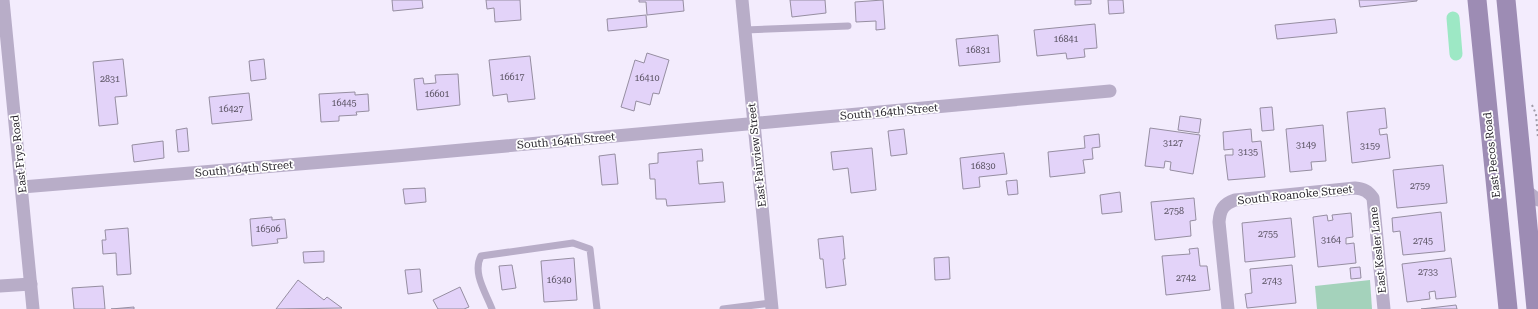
<svg xmlns="http://www.w3.org/2000/svg" width="1538" height="309" font-family="'Roboto Serif',serif">
  <style>
    .green { fill: #a4d2bb }
    .lines { fill: none; stroke-linecap: round; stroke-linejoin: round }
    .canal { stroke: #9de8c5; stroke-width: 13 }
    .building { fill: #e3d3f9; stroke: #968ea1 }
    .path { stroke: #a19ba8; stroke-width: 2; stroke-dasharray: 2 3; stroke-linecap: butt }
    .lane { stroke: #b8adc8; stroke-width: 7 }
    .street { stroke: #b8adc8; stroke-width: 13 }
    .secondary { stroke: #9d8cb4; stroke-width: 19 }
    .labels { text-anchor: middle; dominant-baseline: central; stroke-width: 3.5; stroke-linejoin: round; paint-order: stroke }
    .number-label { font-size: 9px; fill: #585160 }
    .street-label { font-size: 11px; fill: #29262d; stroke: #fff }
  </style>
  <rect width="100%" height="100%" fill="#f3ecfd"/>
  <polygon class="green" points="1370,280 1372,309 1317,309 1315,286"/>
  <g class="lines">
    <polyline class="canal" points="1453,18 1456,54"/>
  </g>
  <g class="building">
    <polygon points="392,0 422,0 423,8 393,11"/>
    <polygon points="486,0 520,0 521,20 495,22 494,8 487,9"/>
    <polygon points="639,0 683,0 684,11 647,15 646,2 639,2"/>
    <polygon points="790,0 825,0 826,13 792,17"/>
    <polygon points="883,0 885,29 876,30 876,21 856,22 855,2"/>
    <polygon points="1075,0 1091,0 1091,4 1075,5"/>
    <polygon points="1108,0 1123,0 1124,13 1109,14"/>
    <polygon points="1359,0 1417,0 1417,1 1360,7"/>
    <polygon points="646,15 647,27 608,31 607,19"/>
    <polygon points="1335,19 1337,33 1277,39 1275,25"/>
    <polygon points="1095,24 1097,48 1084,49 1085,57 1067,59 1066,53 1037,56 1034,30"/>
    <polygon points="998,35 1000,62 959,66 956,39"/>
    <polygon points="647,53 669,60 659,94 653,93 650,105 636,101 634,111 621,107 635,60 644,63"/>
    <polygon points="530,56 535,99 508,102 507,94 493,96 489,60"/>
    <polygon points="123,59 127,96 115,97 118,124 99,126 93,62"/>
    <polygon points="264,59 266,79 251,81 249,61"/>
    <polygon points="458,74 460,105 417,110 414,79 423,78 424,84 436,83 435,75"/>
    <polygon points="355,92 355,95 368,94 369,111 356,112 357,115 339,116 339,121 321,122 319,94"/>
    <polygon points="249,93 252,120 212,124 209,97"/>
    <polygon points="1272,107 1274,130 1262,131 1260,108"/>
    <polygon points="1385,108 1387,128 1379,129 1380,135 1387,134 1390,158 1352,163 1347,112"/>
    <polygon points="1180,116 1201,119 1199,133 1178,130"/>
    <polygon points="1323,125 1326,161 1311,162 1312,170 1290,172 1286,129"/>
    <polygon points="187,128 189,151 178,152 176,130"/>
    <polygon points="1150,128 1200,135 1193,174 1170,170 1171,162 1165,161 1164,168 1145,166"/>
    <polygon points="904,129 907,154 891,156 888,131"/>
    <polygon points="1251,129 1252,142 1261,141 1265,177 1228,180 1225,155 1233,155 1233,149 1224,150 1223,132"/>
    <polygon points="1099,134 1100,147 1092,148 1093,159 1083,160 1085,173 1050,177 1048,152 1085,148 1084,136"/>
    <polygon points="163,141 164,158 134,162 132,145"/>
    <polygon points="872,148 876,190 851,193 848,168 833,170 831,152"/>
    <polygon points="702,149 703,161 697,161 699,184 723,182 725,202 667,206 666,199 656,199 655,179 650,179 649,164 658,163 658,153"/>
    <polygon points="1004,153 1007,174 979,177 980,187 963,189 960,158"/>
    <polygon points="615,154 618,184 602,185 599,156"/>
    <polygon points="1443,165 1447,203 1397,208 1393,170"/>
    <polygon points="1017,180 1018,194 1008,195 1006,181"/>
    <polygon points="425,188 426,202 405,204 403,189"/>
    <polygon points="1120,192 1122,212 1102,214 1100,195"/>
    <polygon points="1194,198 1196,220 1190,221 1191,236 1155,240 1151,202"/>
    <polygon points="1441,212 1445,251 1403,255 1400,231 1393,232 1392,218"/>
    <polygon points="1351,213 1353,237 1346,238 1346,244 1354,243 1356,263 1318,267 1313,217 1327,215 1328,221 1333,220 1332,215"/>
    <polygon points="272,217 272,220 285,219 287,238 277,239 278,243 252,246 250,219"/>
    <polygon points="1291,218 1295,257 1245,262 1242,223"/>
    <polygon points="128,228 131,274 117,275 116,253 103,254 102,240 106,240 105,230"/>
    <polygon points="843,236 845,259 843,259 846,285 826,288 823,259 820,259 818,239"/>
    <polygon points="1198,248 1200,266 1207,266 1210,290 1166,295 1162,256 1190,254 1189,249"/>
    <polygon points="324,251 324,262 304,263 303,252"/>
    <polygon points="949,257 950,279 935,280 934,258"/>
    <polygon points="574,258 577,300 544,302 541,261"/>
    <polygon points="1451,258 1456,297 1436,299 1435,291 1429,292 1430,299 1407,302 1402,264"/>
    <polygon points="512,265 516,288 502,290 499,266"/>
    <polygon points="1292,265 1296,303 1247,308 1245,294 1252,293 1250,269"/>
    <polygon points="1360,267 1361,278 1351,279 1350,268"/>
    <polygon points="420,269 422,292 408,294 405,270"/>
    <polygon points="298,280 324,300 327,297 342,308 276,309"/>
    <polygon points="103,286 105,309 74,309 72,288"/>
    <polygon points="460,287 469,307 464,309 438,309 433,300"/>
    <polygon points="1456,305 1457,309 1421,309"/>
    <polygon points="134,307 134,309 111,309"/>
  </g>
  <g class="lines">
    <polyline class="path" points="1532,105 1536,114 1538,138"/>
    <g class="lane">
      <polyline points="745,30 848,26"/>
      <path d="M492,309c-6,-16 -20,-36 -11,-53l92,-13 17,6 7,60"/>
      <polyline points="723,309 771,303"/>
    </g>
    <g class="street">
      <polyline points="3,0 33,309"/>
      <polyline points="742,0 772,309"/>
      <polyline points="22,187 396,156 1110,91"/>
      <polyline points="1524,189 1538,200"/>
      <polyline points="0,286 31,284"/>
      <path d="M1228,309l-9,-87c1,-12 4,-18 16,-22l120,-12c9,1 13,3 18,10l11,111"/>
    </g>
    <g class="secondary">
      <polyline points="1477,0 1508,309"/>
      <polyline points="1506,0 1536,309"/>
    </g>
  </g>
  <g class="labels">
    <g class="number-label">
      <text x="1066" y="39">16841</text>
      <text x="978" y="50">16831</text>
      <text x="512" y="77">16617</text>
      <text x="647" y="78">16410</text>
      <text x="110" y="79">2831</text>
      <text x="437" y="94">16601</text>
      <text x="344" y="103">16445</text>
      <text x="231" y="109">16427</text>
      <text x="1173" y="143">3127</text>
      <text x="1306" y="145">3149</text>
      <text x="1370" y="146">3159</text>
      <text x="1248" y="152">3135</text>
      <text x="983" y="166">16830</text>
      <text x="1420" y="186">2759</text>
      <text x="1174" y="211">2758</text>
      <text x="268" y="229">16506</text>
      <text x="1268" y="234">2755</text>
      <text x="1331" y="240">3164</text>
      <text x="1423" y="241">2745</text>
      <text x="1428" y="272">2733</text>
      <text x="1186" y="278">2742</text>
      <text x="559" y="280">16340</text>
      <text x="1272" y="281">2743</text>
    </g>
    <g class="street-label">
      <text transform="translate(889 112) rotate(-5)">South 164th Street</text>
      <text transform="translate(566 141) rotate(-5)">South 164th Street</text>
      <text transform="translate(19 154) rotate(-96)">East Frye Road</text>
      <text transform="translate(757 155) rotate(-96)">East Fairview Street</text>
      <text transform="translate(1492 155) rotate(-96)">East Pecos Road</text>
      <text transform="translate(244 169) rotate(-5)">South 164th Street</text>
      <text transform="translate(1295 195) rotate(-6)">South Roanoke Street</text>
      <text transform="translate(1378 250) rotate(-96)">East Kesler Lane</text>
    </g>
  </g>
</svg>
